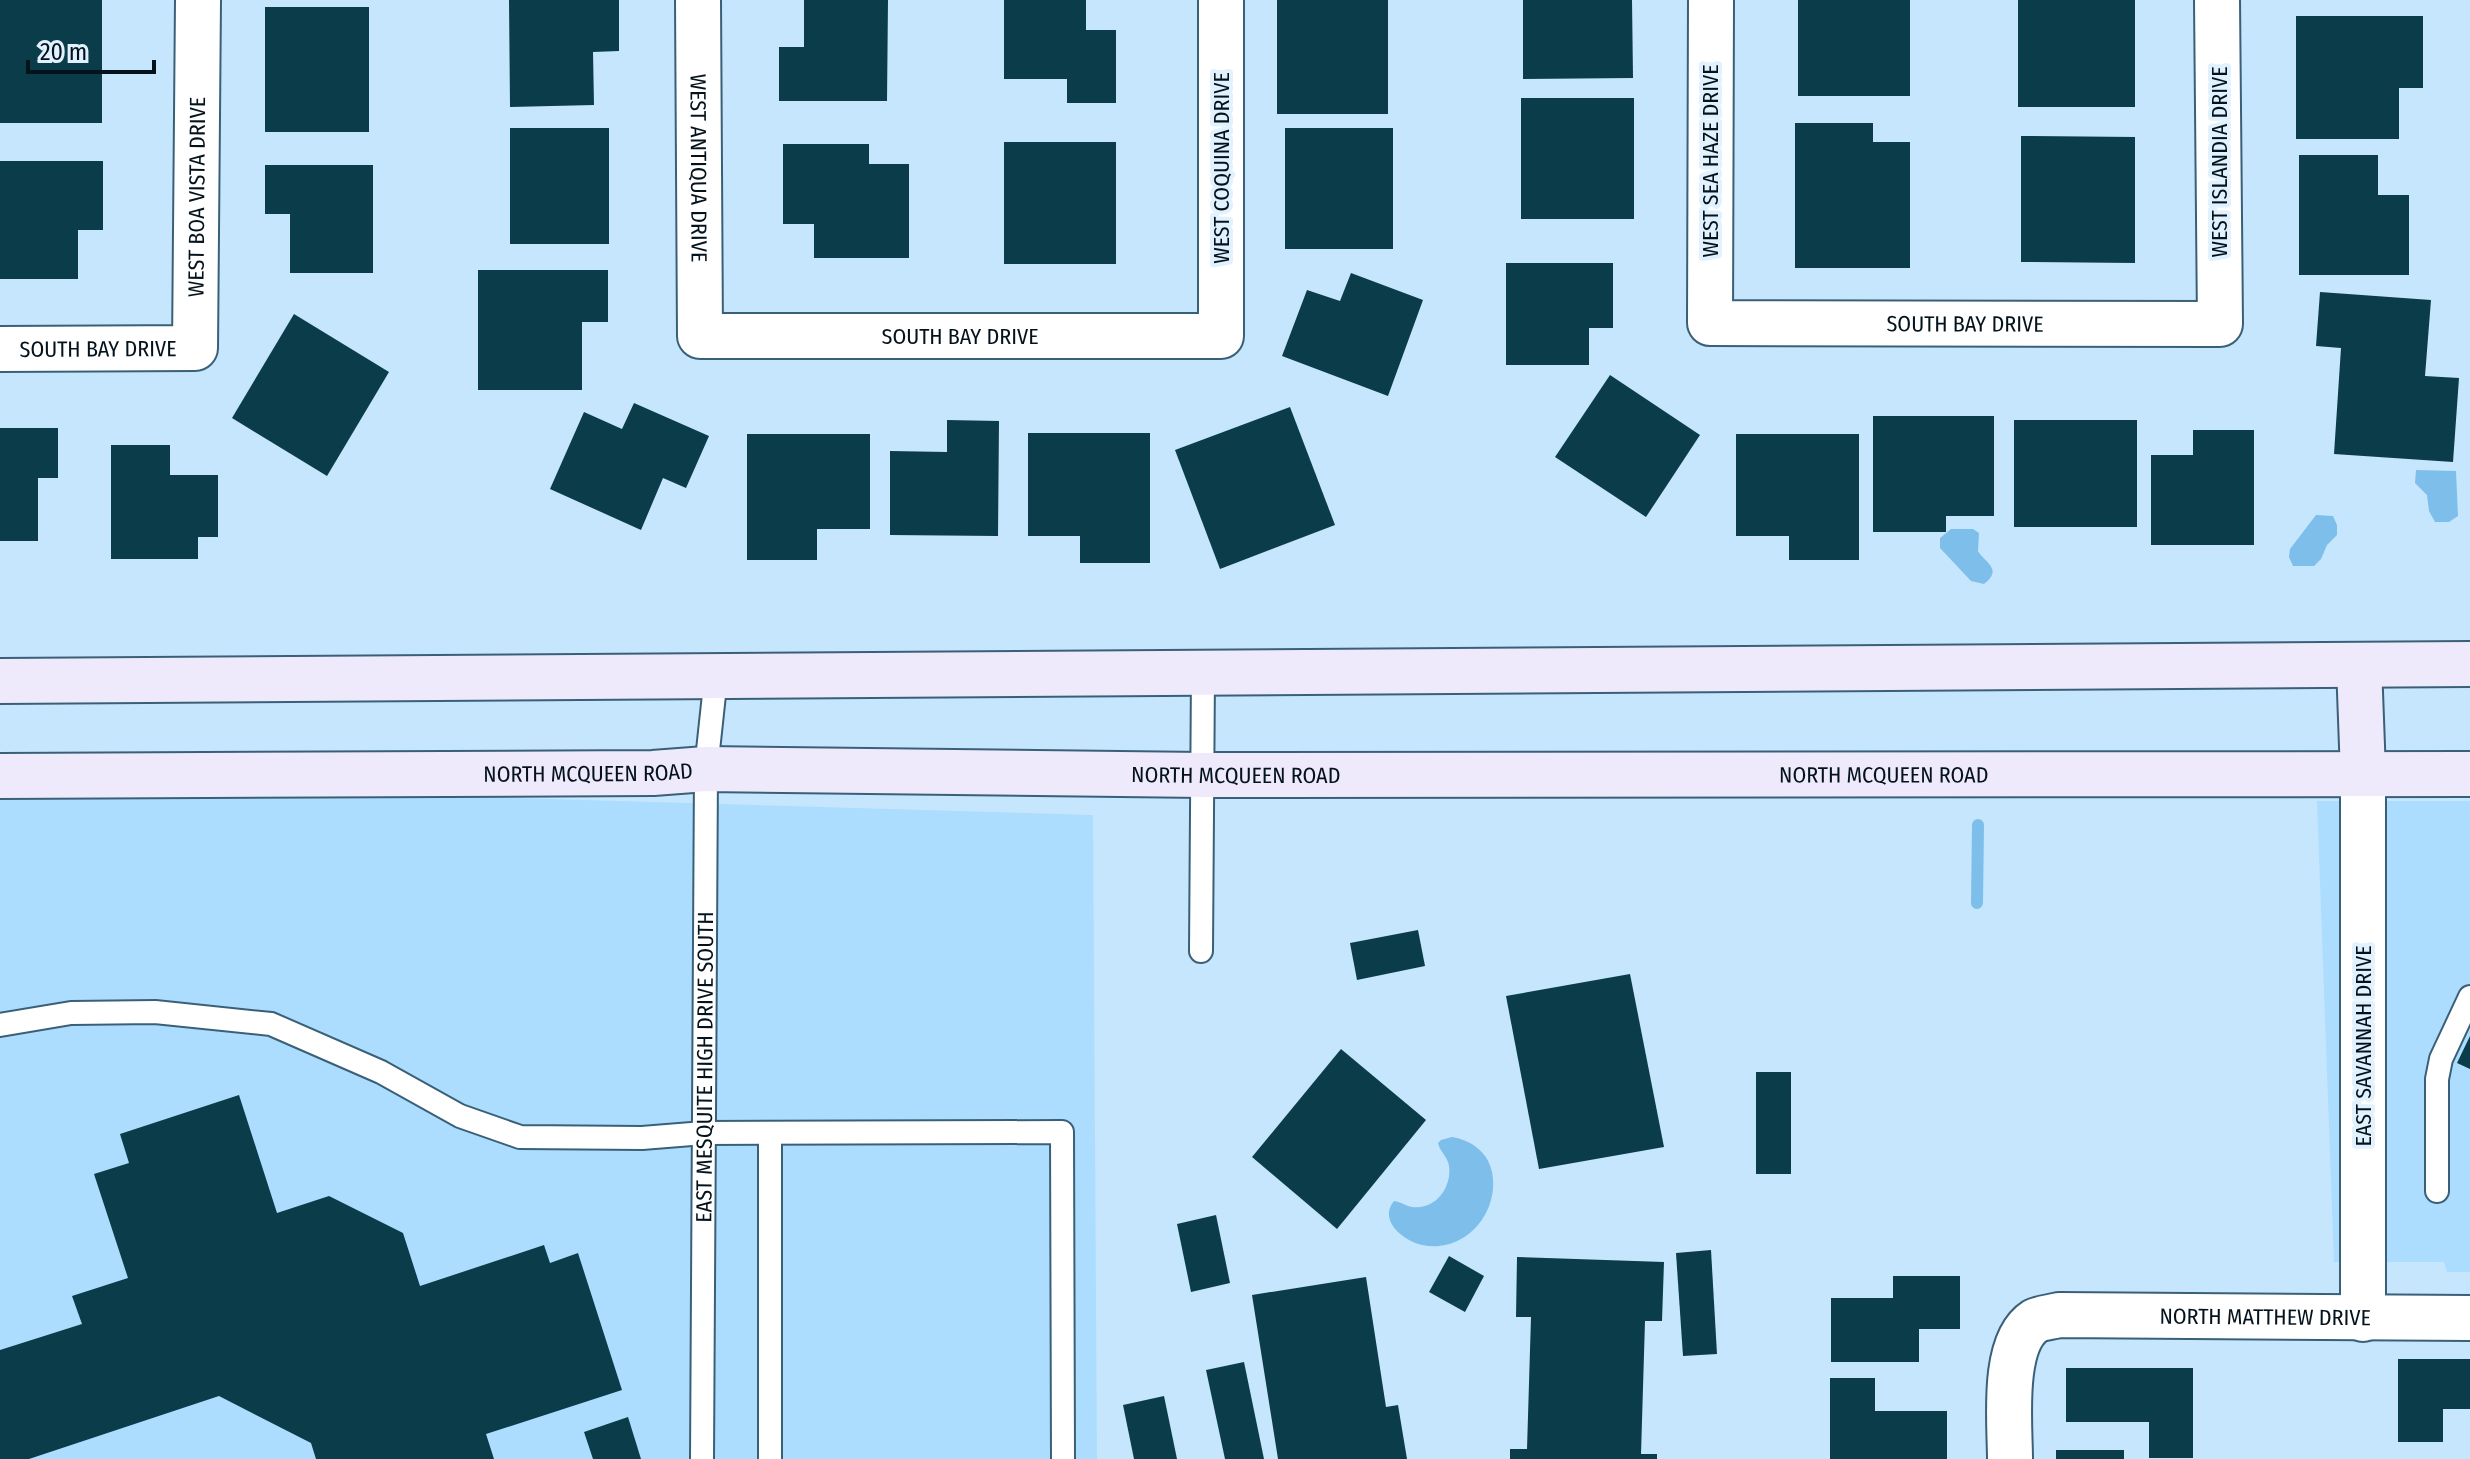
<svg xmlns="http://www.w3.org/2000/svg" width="2470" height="1459" font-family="'Fira Sans Condensed',sans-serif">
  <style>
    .built { fill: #acddfe }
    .water { fill: #7dbfea }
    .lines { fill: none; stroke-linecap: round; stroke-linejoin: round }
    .stream { stroke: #7dbfea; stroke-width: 12 }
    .building { fill: #0a3d49 }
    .lane-casing { stroke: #3a6078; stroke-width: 26 }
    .street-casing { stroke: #3a6078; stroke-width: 48 }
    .secondary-casing { stroke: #3a6078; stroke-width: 48 }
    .lane { stroke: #fff; stroke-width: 22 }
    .street { stroke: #fff; stroke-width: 44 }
    .secondary { stroke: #efeafb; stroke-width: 44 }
    .labels { text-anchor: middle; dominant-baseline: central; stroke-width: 8; stroke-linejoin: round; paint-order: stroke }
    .street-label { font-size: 22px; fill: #04121c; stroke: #e1f1fd }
  </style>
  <rect width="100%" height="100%" fill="#c6e6fd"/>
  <g class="built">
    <polygon points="0,783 1093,815 1097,1459 0,1459"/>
    <polygon points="2317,801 2470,801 2470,1272 2447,1272 2444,1262 2334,1262"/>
  </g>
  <g class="water">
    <polygon points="2416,470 2456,471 2458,516 2449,522 2435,522 2429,511 2427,495 2415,483"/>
    <polygon points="2316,515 2333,516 2337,525 2337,535 2327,545 2321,559 2314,566 2293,566 2289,557 2290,549"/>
    <path d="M1951,529h22l6,4 -1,18c6,11 26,18 6,33l-13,-3 -31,-33v-10z"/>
    <path d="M1452,1137c19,3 36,15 40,35 8,41 -27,82 -70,73 -19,-4 -44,-25 -28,-44 7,1 12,5 18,6 24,3 40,-20 37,-41 -1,-9 -9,-14 -11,-23l3,-3z"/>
  </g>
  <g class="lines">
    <polyline class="stream" points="1977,903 1978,825"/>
  </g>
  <g class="building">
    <rect x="0" y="0" width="102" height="123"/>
    <polygon points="509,0 619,0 619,51 593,52 594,105 510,107"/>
    <polygon points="804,0 888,0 887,101 779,101 779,47 804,47"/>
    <polygon points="1004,0 1086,0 1086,30 1116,30 1116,103 1067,103 1067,79 1004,79"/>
    <rect x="1277" y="0" width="111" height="114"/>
    <polygon points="1523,0 1632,0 1633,78 1523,79"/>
    <rect x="1798" y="0" width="112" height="96"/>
    <rect x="2018" y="0" width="117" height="107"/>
    <rect x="265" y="7" width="104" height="125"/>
    <polygon points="2296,16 2423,16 2423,88 2399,88 2399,139 2296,139"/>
    <rect x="1521" y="98" width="113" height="121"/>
    <polygon points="1795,123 1873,123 1873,142 1910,142 1910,268 1795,268"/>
    <rect x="510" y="128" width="99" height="116"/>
    <rect x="1285" y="128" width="108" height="121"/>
    <polygon points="2021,136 2135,137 2135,263 2021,262"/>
    <rect x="1004" y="142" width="112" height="122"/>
    <polygon points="783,144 869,144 869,164 909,164 909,258 814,258 814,224 783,224"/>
    <polygon points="2299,155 2378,155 2378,195 2409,195 2409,275 2299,275"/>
    <polygon points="0,161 103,161 103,230 78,230 78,279 0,279"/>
    <polygon points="265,165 373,165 373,273 290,273 290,214 265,214"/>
    <polygon points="1506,263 1613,263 1613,328 1589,328 1589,365 1506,365"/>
    <polygon points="478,270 608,270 608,322 582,322 582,390 478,390"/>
    <polygon points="1351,273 1423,300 1388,396 1282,356 1307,290 1340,301"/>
    <polygon points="2320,292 2431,300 2425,376 2459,378 2453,462 2334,454 2341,348 2316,346"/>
    <polygon points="294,314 389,372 327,476 232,418"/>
    <polygon points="1610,375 1700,435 1646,517 1555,457"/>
    <polygon points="634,403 709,436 686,488 663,478 641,530 550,489 584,412 622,429"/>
    <polygon points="1290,407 1335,525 1220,569 1175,450"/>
    <polygon points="1873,416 1994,416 1994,516 1946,516 1946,532 1873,532"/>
    <polygon points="947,420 999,421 998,536 890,535 890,451 947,452"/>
    <rect x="2014" y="420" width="123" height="107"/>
    <polygon points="0,428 58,428 58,478 38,478 38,541 0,541"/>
    <polygon points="2193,430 2254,430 2254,545 2151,545 2151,455 2193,455"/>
    <polygon points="1028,433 1150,433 1150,563 1080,563 1080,536 1028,536"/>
    <polygon points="747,434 870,434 870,529 817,529 817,560 747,560"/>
    <polygon points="1736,434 1859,434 1859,560 1789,560 1789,536 1736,536"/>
    <polygon points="111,445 170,445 170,475 218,475 218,537 198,537 198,559 111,559"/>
    <polygon points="1418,930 1425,966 1357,980 1350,943"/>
    <polygon points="1630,974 1664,1147 1539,1169 1506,996"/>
    <polygon points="2470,1036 2470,1069 2457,1063"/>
    <polygon points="1341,1049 1426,1120 1337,1229 1252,1157"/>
    <rect x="1756" y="1072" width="35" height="102"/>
    <polygon points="239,1095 277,1213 329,1196 403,1233 420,1286 544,1245 550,1263 578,1253 622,1390 486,1434 494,1459 316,1459 311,1443 219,1396 29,1459 0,1459 0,1350 82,1324 72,1296 128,1278 94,1174 129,1163 120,1134"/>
    <polygon points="1216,1215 1230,1283 1191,1292 1177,1224"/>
    <polygon points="1711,1250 1717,1354 1683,1356 1676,1253"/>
    <polygon points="1449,1256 1484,1276 1465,1312 1429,1292"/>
    <polygon points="1517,1257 1664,1262 1662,1321 1645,1321 1641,1454 1657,1454 1657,1459 1510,1459 1510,1449 1527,1449 1531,1317 1516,1317"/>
    <polygon points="1893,1276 1960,1276 1960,1329 1919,1329 1919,1362 1831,1362 1831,1298 1893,1298"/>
    <polygon points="1366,1277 1386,1407 1398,1405 1407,1459 1278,1459 1252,1295"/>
    <polygon points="2398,1359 2470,1359 2470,1409 2443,1409 2443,1442 2398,1442"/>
    <polygon points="1244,1362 1264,1459 1225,1459 1206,1370"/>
    <polygon points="2066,1368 2193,1368 2193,1458 2149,1458 2149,1422 2066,1422"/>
    <polygon points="1830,1378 1875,1378 1875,1411 1947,1411 1947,1459 1830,1459"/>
    <polygon points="1164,1396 1177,1459 1134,1459 1123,1405"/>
    <polygon points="628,1417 641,1459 593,1459 584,1432"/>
    <rect x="2056" y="1450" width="68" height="9"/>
  </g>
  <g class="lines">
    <defs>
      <g id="lane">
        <polyline points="1201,951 1203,673"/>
        <polyline points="0,1025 71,1013 155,1012 271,1024 381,1072 460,1116 520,1137 642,1138 704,1133 1062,1132 1063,1459"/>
        <polyline points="770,1133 770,1459"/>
        <polyline points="2437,1191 2437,1079 2441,1059 2470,997"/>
        <path id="s1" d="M702,1459l4,-690 10,-93"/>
      </g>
      <g id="street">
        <path id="s2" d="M698,0l2,336h521v-336"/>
        <path id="s3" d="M1711,0l-1,323 510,1 -3,-324"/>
        <path id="s4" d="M0,349l195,-1 3,-348"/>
        <polyline points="2363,773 2363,1319"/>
        <path id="s5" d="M2010,1459c0,-35 -9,-116 25,-138 6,-3 17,-4 24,-6l411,3"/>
      </g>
      <g id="secondary">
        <polyline points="2359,665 2363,773"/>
        <polyline points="0,681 2470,664"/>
        <path id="s6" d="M0,776l653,-3 53,-4 497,6 1267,-1"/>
      </g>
    </defs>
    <use href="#lane" class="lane-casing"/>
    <use href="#street" class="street-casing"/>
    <use href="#secondary" class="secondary-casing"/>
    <use href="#lane" class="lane"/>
    <use href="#street" class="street"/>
    <use href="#secondary" class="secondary"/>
  </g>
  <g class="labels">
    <g class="street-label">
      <text transform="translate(1710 161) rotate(-90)">WEST SEA HAZE DRIVE</text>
      <text transform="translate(2219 162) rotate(-90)">WEST ISLANDIA DRIVE</text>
      <text stroke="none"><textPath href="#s2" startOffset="168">WEST ANTIQUA DRIVE</textPath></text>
      <text transform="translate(1221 168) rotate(-90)">WEST COQUINA DRIVE</text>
      <text stroke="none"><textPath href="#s4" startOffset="346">WEST BOA VISTA DRIVE</textPath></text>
      <text stroke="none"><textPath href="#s3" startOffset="578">SOUTH BAY DRIVE</textPath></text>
      <text stroke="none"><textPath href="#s2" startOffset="596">SOUTH BAY DRIVE</textPath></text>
      <text stroke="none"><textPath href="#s4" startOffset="98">SOUTH BAY DRIVE</textPath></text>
      <text stroke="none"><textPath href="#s6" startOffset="588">NORTH MCQUEEN ROAD</textPath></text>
      <text stroke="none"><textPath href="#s6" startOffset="1236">NORTH MCQUEEN ROAD</textPath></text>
      <text stroke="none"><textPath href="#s6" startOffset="1884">NORTH MCQUEEN ROAD</textPath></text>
      <text transform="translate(2363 1046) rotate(-90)">EAST SAVANNAH DRIVE</text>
      <text stroke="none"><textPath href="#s1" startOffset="392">EAST MESQUITE HIGH DRIVE SOUTH</textPath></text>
      <text stroke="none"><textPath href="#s5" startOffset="376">NORTH MATTHEW DRIVE</textPath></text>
    </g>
  </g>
  <path d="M28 60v12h126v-12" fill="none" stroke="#04121c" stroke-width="4"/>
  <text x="40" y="60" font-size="24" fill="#04121c" stroke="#e1f1fd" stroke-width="6" paint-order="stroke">20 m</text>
</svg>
